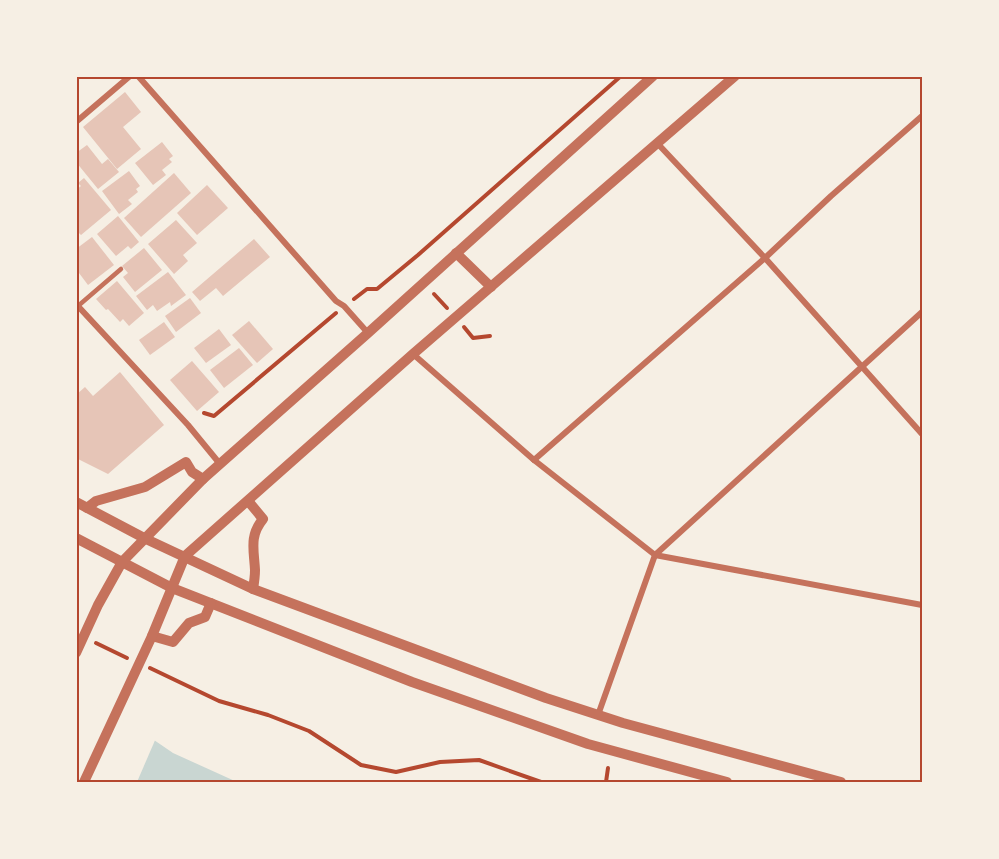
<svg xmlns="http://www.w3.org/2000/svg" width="999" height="859" font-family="Montserrat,sans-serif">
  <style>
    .water { fill: #c9d6d2 }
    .pier { fill: #f6efe4 }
    .building { fill: #e6c5b7 }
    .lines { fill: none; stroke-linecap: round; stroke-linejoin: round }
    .path { stroke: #b5482f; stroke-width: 4 }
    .service { stroke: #c5725c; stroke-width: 4.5 }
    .minor { stroke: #c5725c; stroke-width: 6 }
    .tertiary { stroke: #c5725c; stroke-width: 10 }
    .neatline { fill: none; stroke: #b5482f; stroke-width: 2 }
  </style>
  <rect width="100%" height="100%" fill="#f6efe4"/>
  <polygon class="water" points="76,699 154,740 173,753 237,782 87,782"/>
  <polygon class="pier" points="76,696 156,738 137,782 81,782 76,779"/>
  <g class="building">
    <polygon points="125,92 141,112 123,127 141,149 117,169 83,127"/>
    <polygon points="162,142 173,156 169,159 172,162 162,170 166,175 153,185 135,163"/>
    <polygon points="87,145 102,164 108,159 119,172 98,189 76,162 76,153"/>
    <polygon points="129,171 140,186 136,189 138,192 128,200 132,204 119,214 102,191"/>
    <polygon points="174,173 191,193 141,237 124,218"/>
    <polygon points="84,178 111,210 81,235 76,230 76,190 81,186 78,183"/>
    <polygon points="207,185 228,208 197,235 177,213"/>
    <polygon points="118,216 139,242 131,249 128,246 116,256 97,234"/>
    <polygon points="176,220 197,243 183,255 188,261 174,274 148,244"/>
    <polygon points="92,237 114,265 88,285 76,269 76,249"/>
    <polygon points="254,239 270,257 223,296 216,288 200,301 192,292"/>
    <polygon points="144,248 162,270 135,292 123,277 128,273 122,266"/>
    <polygon points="168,272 186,295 171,306 170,302 157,311 153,305 147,310 136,296"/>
    <polygon points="117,281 144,313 129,326 123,319 120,322 108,309 106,310 96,299"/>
    <polygon points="190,298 201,313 176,332 165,316"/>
    <polygon points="249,321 273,349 257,363 232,335"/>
    <polygon points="164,322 175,337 150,355 139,340"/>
    <polygon points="219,329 231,345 206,363 194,348"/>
    <polygon points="239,348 253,365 224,388 210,370"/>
    <polygon points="192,361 219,392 197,411 170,380"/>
    <polygon points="120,372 164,425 108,474 76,458 76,395 85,387 93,396"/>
  </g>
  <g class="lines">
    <g class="path">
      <polyline points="434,294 447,308"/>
      <polyline points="354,299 367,289 377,289 418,255 621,76"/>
      <polyline points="464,327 473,338 490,336"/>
      <polyline points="204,413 214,416 336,313"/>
      <polyline points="96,643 127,658"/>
      <polyline points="150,668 219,701 268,715 309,731 361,765 396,772 440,762 479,760 541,782"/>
      <polyline points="606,782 608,768"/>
    </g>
    <polyline class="service" points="78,306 121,269"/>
    <g class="minor">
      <polyline points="138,76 336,301 344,306 368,333"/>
      <polyline points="76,122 130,76"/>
      <polyline points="658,144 765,258 922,434"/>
      <polyline points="76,304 188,425 220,464"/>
      <polyline points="413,354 534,460 655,555 922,605"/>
      <polyline points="534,460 765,258 831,196 922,116"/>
      <polyline points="598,715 655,555 922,312"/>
    </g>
    <g class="tertiary">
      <polyline points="456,253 491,287"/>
      <polyline points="76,502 146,539 253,589 546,698 623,723 841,782"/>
      <path d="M249,502l14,17c-14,17 -9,31 -8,51 0,6 -1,13 -2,19"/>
      <polyline points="87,508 96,501 145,487 186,462 192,472 203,479"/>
      <polyline points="76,538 172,588 412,682 588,744 727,782"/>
      <polyline points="152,636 173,642 189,623 205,617 211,603"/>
      <polyline points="76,653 98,605 122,562 203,479 368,333 653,76"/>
      <polyline points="84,782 152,636 185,556 413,354 735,76"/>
    </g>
  </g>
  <rect width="999" height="859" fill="none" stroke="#f6efe4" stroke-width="156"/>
  <rect x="78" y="78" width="843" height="703" class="neatline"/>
</svg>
